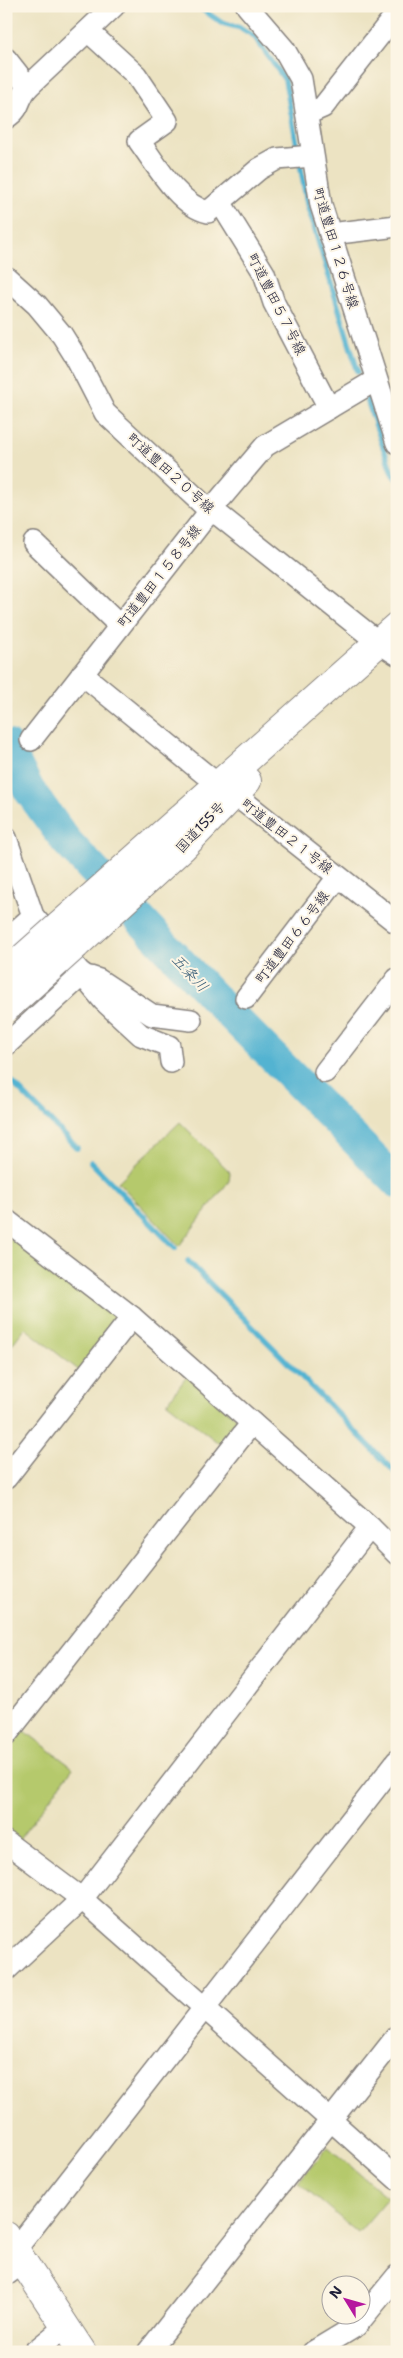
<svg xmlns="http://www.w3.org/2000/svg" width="403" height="2358" font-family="'Shantell Sans','Klee One',sans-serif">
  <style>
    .green { fill: #b5c96c; stroke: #6c7654 }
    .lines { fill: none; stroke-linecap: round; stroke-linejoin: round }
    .stream { stroke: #53b3d1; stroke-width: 5.5 }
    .river { stroke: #53b3d1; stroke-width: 32 }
    .minor-casing { stroke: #87827e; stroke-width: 24 }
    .major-casing { stroke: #87827e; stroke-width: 30 }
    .highway-casing { stroke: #87827e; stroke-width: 30 }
    .minor { stroke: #fff; stroke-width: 21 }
    .major { stroke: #fff; stroke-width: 28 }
    .highway { stroke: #fff; stroke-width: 28 }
    .highway-bridge-casing { stroke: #87827e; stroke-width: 30; stroke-linecap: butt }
    .highway-bridge { stroke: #fff; stroke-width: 28 }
    .labels { text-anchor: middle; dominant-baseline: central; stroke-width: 4; stroke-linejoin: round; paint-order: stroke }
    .street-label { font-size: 14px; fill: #22223b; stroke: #fcf5e5 }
    .water-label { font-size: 15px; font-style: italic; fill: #365c77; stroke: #fcf5e5 }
  </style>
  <rect width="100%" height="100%" fill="#fcf5e5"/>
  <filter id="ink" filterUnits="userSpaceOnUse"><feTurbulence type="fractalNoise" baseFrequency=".02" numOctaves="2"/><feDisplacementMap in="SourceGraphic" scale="10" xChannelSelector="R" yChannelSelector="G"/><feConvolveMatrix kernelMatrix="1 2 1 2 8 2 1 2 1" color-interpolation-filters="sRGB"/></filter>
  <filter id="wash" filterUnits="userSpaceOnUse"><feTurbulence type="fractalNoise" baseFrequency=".0096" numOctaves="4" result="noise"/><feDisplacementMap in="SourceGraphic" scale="20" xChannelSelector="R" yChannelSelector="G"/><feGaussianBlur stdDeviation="1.12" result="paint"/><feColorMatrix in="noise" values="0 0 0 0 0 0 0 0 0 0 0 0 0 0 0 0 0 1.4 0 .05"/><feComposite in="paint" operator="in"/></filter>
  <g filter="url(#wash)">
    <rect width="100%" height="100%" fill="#ece3c2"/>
    <g class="green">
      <polygon points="180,1122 230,1172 229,1181 179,1246 118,1182"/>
      <polygon points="10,1239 17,1239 117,1314 118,1325 81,1372 25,1328 6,1352 6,1244"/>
      <polygon points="188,1375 240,1421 225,1448 167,1403"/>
      <polygon points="21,1728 73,1768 18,1841 6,1832 6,1747"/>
      <polygon points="328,2147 388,2198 358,2233 298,2182"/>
    </g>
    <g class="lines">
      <g class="stream">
        <polyline points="197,6 222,23 241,28 254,36 285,80 298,150"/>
        <polyline points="300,163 307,204 358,372"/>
        <polyline points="367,399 392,473 397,479"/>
        <polyline points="6,1076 77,1148"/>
        <polyline points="91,1162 175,1248"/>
        <polyline points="188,1261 397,1474"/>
      </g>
      <polyline class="river" points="6,745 29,790 66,841 221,1005 397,1182"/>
    </g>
  </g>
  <g filter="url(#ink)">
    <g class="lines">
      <defs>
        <g id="minor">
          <polyline points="247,6 284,49 301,79 321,205 397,443"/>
          <path d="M89,32l47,43 31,46 -28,20c17,23 40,65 69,71l51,-43 18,-10 35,-3"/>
          <polyline points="6,59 28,87 114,6"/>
          <polyline points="307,114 323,107 397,13"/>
          <path d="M6,118c17,-11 11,-20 22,-31"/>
          <polyline points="220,202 264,273 274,303 329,408"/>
          <polyline points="330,234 397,226"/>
          <polyline points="6,277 37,305 62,335 77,359 105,413 210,511 220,516 378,642 397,654"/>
          <polyline points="34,543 120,626"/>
          <polyline points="82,674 217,784 233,793 397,923"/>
          <polyline points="31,740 210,511 265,446 376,380"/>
          <polyline points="6,838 33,916 104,1001 141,1035 169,1046 171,1062"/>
          <polyline points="6,940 33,916"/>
          <polyline points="90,977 99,980 152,1015 191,1020"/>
          <polyline points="246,998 338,877"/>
          <polyline points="6,1045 83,974"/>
          <polyline points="325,1072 397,979"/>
          <polyline points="6,1220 132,1317 370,1527 397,1554"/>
          <polyline points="6,1478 132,1317"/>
          <polyline points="6,1735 252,1423"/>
          <polyline points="6,1842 82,1899 397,2179"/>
          <polyline points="6,1970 82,1899 370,1527"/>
          <polyline points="16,2249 397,1761"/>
          <polyline points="6,2275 24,2262"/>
          <polyline points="34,2352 66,2326"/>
          <polyline points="148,2352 397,2036"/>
          <polyline points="313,2352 356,2326 397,2276"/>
        </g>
        <polyline id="major" points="6,2236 82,2352"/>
        <g id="highway">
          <polyline points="59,926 397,626"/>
          <polyline points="76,945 182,848 247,781"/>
        </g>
      </defs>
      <use href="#minor" class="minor-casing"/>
      <use href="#major" class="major-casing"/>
      <use href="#highway" class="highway-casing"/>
      <use href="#minor" class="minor"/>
      <use href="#major" class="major"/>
      <use href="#highway" class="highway"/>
      <defs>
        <g id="highway-bridge">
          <polyline points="6,973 59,926"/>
          <polyline points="6,1008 76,945"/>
        </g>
      </defs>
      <use href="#highway-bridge" class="highway-bridge-casing"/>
      <use href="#highway-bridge" class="highway-bridge"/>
    </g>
  </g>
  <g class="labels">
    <g class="street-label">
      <text transform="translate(336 248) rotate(73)">町道豊田１２６号線</text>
      <text transform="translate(277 304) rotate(63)">町道豊田５７号線</text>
      <text transform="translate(171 473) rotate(42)">町道豊田２０号線</text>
      <text transform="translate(159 576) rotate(-52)">町道豊田１５８号線</text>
      <text transform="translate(200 827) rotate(-47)">国道155号</text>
      <text transform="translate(287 836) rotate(38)">町道豊田２１号線</text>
      <text transform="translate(292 937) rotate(-53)">町道豊田６６号線</text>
    </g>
    <g class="water-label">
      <text transform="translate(190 973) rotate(47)">五条川</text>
    </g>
  </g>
  <rect width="403" height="2358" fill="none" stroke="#fcf5e5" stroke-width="25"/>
  <g transform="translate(346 2300) rotate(307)"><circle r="24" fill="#fcf5e5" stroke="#a5a1a1"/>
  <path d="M0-4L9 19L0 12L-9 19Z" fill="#b5179e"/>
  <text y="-8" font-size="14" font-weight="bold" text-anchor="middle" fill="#22223b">N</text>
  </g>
</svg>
